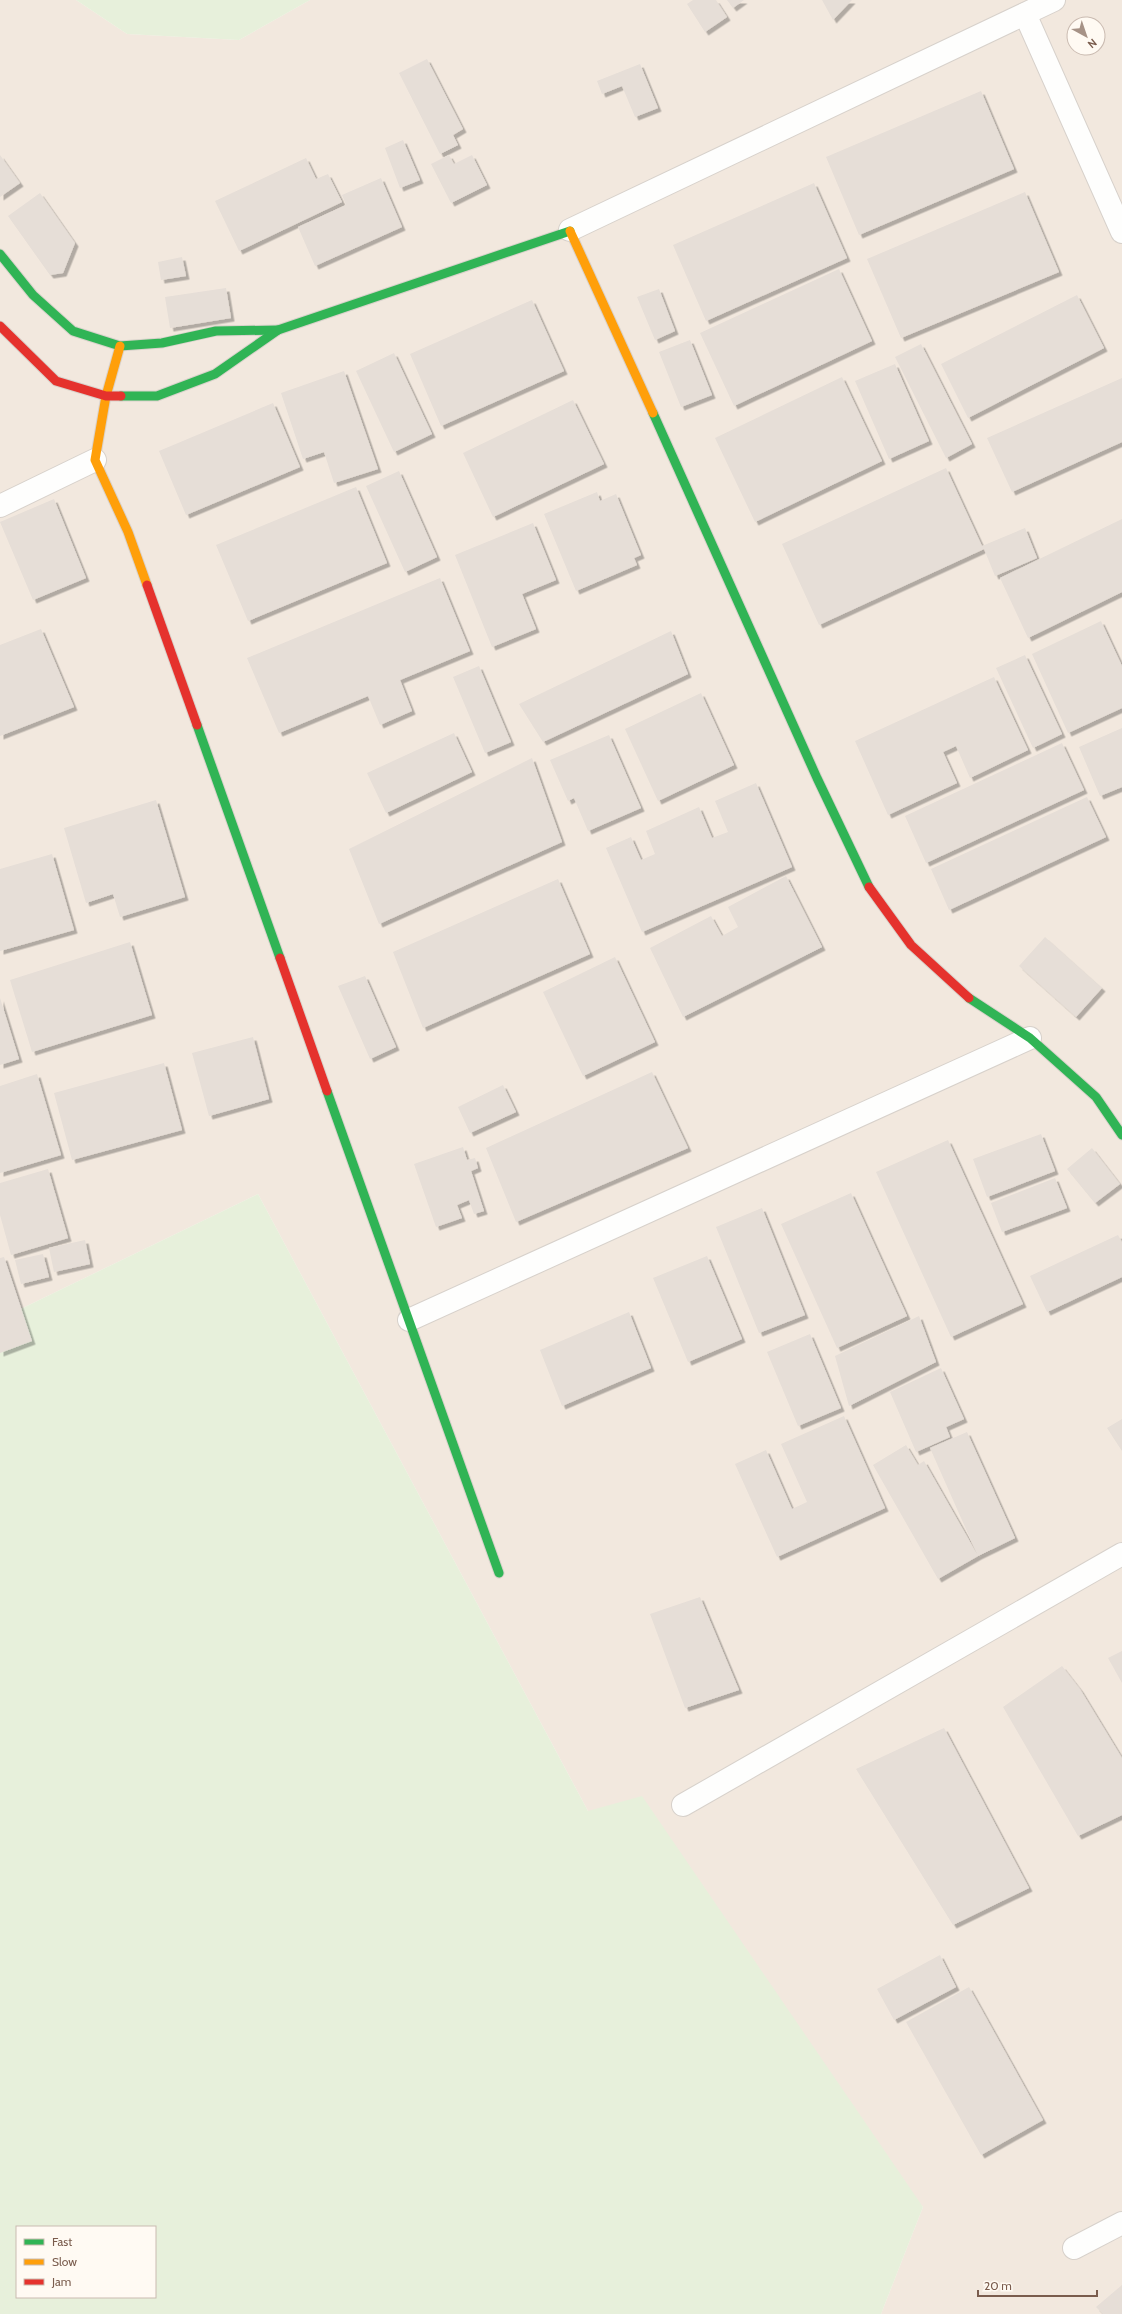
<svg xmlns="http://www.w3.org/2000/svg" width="1122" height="2314" font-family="Cabin,sans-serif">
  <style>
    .residential { fill: #f2e8de; fill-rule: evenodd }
    .green { fill: #e7f0db; fill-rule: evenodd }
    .building { fill: #e6ded7; filter: url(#shadow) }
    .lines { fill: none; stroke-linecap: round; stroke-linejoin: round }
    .street-casing { stroke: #d7d1cb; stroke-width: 24 }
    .fast-casing { stroke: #d9d2cb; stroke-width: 11 }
    .slow-casing { stroke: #d9d2cb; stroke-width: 11 }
    .jam-casing { stroke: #d9d2cb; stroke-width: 11 }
    .street { stroke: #fefefd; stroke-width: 22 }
    .fast { stroke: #30b455; stroke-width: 9 }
    .slow { stroke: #ff9f0a; stroke-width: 9 }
    .jam { stroke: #e5322d; stroke-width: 9 }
  </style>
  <defs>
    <filter id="shadow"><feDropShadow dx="3.5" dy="3.5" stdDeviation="0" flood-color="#0004"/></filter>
  </defs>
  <rect width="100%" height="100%" fill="#f9f5f0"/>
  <path class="residential" d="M0,0h76l51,34 112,6 71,-40h812v2314h-241l42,-107 -335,-396 -330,-617 -258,125zM1074,24h24v24h-24z"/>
  <g class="green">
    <polygon points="76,0 310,0 239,40 127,34"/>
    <path d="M258,1194l330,617 54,-15 281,411 -42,107h-881v-995zM17,2227h138v70h-138z"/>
  </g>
  <g class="building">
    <polygon points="693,0 716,0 727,17 705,32 687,4"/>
    <polygon points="727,0 744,0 733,8"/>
    <polygon points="822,0 852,0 833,20"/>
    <polygon points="427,59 463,129 453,135 458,145 440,154 399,73"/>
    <polygon points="640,64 658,108 635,117 622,86 602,94 597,81"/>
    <polygon points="981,91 1014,169 859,235 826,157"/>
    <polygon points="403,140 420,180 400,188 385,148"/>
    <polygon points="0,155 20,183 0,197"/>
    <polygon points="449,155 454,164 472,155 487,185 451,203 431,164"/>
    <polygon points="306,158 316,179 328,174 342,202 239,251 215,201"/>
    <polygon points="381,178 402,227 315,266 298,227 346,205 342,195"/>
    <polygon points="814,183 847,258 706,321 673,245"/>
    <polygon points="1025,192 1059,272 901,338 867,259"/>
    <polygon points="40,193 75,243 63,273 50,275 8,216"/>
    <polygon points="182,257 186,276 161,280 158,262"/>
    <polygon points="839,269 872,341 734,406 700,333"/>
    <polygon points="226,288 231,318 170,328 165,297"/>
    <polygon points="659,289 675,331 655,340 637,297"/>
    <polygon points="1077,295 1104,348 968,418 941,364"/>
    <polygon points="532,300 564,371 441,426 410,354"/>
    <polygon points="690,340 712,395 681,407 659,352"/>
    <polygon points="921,344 972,444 946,458 895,357"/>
    <polygon points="394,353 432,434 394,452 356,371"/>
    <polygon points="895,364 929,441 889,459 855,381"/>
    <polygon points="344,371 378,469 334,483 324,452 303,459 281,393"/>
    <polygon points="842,377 882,461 755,522 715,438"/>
    <polygon points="1122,378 1122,442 1012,492 987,438"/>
    <polygon points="573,400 604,464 493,517 463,453"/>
    <polygon points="273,403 300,467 186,515 159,451"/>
    <polygon points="946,468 982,546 1025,528 1037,558 995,576 984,549 819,625 782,544"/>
    <polygon points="399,471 437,557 405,572 366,486"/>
    <polygon points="356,487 387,563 248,621 216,545"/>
    <polygon points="597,492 600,501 616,494 641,555 634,558 637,565 576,591 544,514"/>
    <polygon points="54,499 86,578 33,600 0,522"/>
    <polygon points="1122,519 1122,592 1028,638 1000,578"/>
    <polygon points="533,523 556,580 522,594 536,629 492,647 455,555"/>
    <polygon points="440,578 470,651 400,680 412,711 380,725 368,696 279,733 247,658"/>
    <polygon points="1101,621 1122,666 1122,708 1068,733 1032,654"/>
    <polygon points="41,629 74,707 0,736 0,645"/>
    <polygon points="671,631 688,674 543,742 519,704"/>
    <polygon points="1025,655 1062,734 1033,748 996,668"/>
    <polygon points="479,666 511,742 485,753 453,677"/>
    <polygon points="994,677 1028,750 970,778 956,746 943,752 957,783 888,815 855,741"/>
    <polygon points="701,693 734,765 658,801 625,729"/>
    <polygon points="1122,728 1122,787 1100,796 1079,747"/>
    <polygon points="454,733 472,772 386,813 367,773"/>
    <polygon points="609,735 641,808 588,831 574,798 568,801 550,760"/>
    <polygon points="1062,743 1084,790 926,863 905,816"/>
    <polygon points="532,758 562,842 379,924 349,849"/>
    <polygon points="756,783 792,867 642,932 606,848 631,837 641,860 655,854 646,831 699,807 712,838 728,832 715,801"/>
    <polygon points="1087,797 1106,837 949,910 931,869"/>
    <polygon points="156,800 185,897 120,917 113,894 86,903 64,828"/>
    <polygon points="52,854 74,930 0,951 0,869"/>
    <polygon points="786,876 822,947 683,1017 650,948 711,916 722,936 738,927 728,907"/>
    <polygon points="558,879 590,954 423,1028 393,952"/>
    <polygon points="1045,937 1102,988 1076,1017 1019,966"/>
    <polygon points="130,942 152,1015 32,1052 10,980"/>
    <polygon points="615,957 655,1042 583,1076 543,992"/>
    <polygon points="365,976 396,1047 370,1059 338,986"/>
    <polygon points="0,998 19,1059 0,1065"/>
    <polygon points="253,1037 269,1099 209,1116 192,1053"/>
    <polygon points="164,1063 182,1130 72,1160 54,1093"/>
    <polygon points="652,1072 688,1148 516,1222 486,1148"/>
    <polygon points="37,1074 61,1155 0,1173 0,1086"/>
    <polygon points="503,1085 516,1112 470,1133 458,1107"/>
    <polygon points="1041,1134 1055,1171 987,1197 973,1159"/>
    <polygon points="948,1140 1023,1304 951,1337 876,1172"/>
    <polygon points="463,1147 467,1160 475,1158 478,1168 471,1171 484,1211 474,1214 469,1200 457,1205 462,1218 436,1227 414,1164"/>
    <polygon points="1092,1148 1120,1184 1095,1203 1067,1169"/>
    <polygon points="48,1169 68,1238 11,1255 0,1215 0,1183"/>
    <polygon points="1055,1178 1067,1208 1002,1232 991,1203"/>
    <polygon points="851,1193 907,1316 837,1348 781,1224"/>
    <polygon points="762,1208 805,1315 759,1333 716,1227"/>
    <polygon points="1118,1235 1122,1242 1122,1277 1047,1312 1030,1276"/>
    <polygon points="85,1240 90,1264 54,1272 49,1248"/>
    <polygon points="43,1254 49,1277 21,1284 15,1260"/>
    <polygon points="707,1256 742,1339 688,1362 653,1278"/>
    <polygon points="4,1257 32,1341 0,1353 0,1258"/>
    <polygon points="629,1312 651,1368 562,1406 540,1350"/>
    <polygon points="919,1316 936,1362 849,1406 835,1356"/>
    <polygon points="810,1334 841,1408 798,1426 767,1352"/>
    <polygon points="941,1368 964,1419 946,1427 950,1437 916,1452 890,1392"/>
    <polygon points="844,1416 885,1508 777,1557 735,1464 766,1450 792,1509 807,1502 781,1444"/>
    <polygon points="1122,1419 1122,1451 1107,1428"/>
    <polygon points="967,1432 1015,1538 978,1556 938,1579 873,1465 906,1445 918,1465 924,1461 977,1554 930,1448"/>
    <polygon points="700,1597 739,1690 685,1708 650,1614"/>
    <polygon points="1122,1651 1122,1683 1108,1658"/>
    <polygon points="1062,1666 1080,1689 1122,1758 1122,1815 1078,1836 1003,1707"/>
    <polygon points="944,1728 1029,1888 953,1925 856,1769"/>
    <polygon points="940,1955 956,1987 894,2020 877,1989"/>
    <polygon points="969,1987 1043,2120 981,2155 906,2022"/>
    <polygon points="1122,2285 1122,2314 1103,2314 1096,2307"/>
  </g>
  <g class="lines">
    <defs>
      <g id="street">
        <polyline points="1025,14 1122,232"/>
        <polyline points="570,230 1054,0"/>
        <polyline points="0,506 95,460"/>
        <polyline points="409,1320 1030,1038"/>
        <polyline points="683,1805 1122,1554"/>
        <polyline points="1074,2248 1122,2223"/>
      </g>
      <g id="fast">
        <polyline points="0,254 33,295 73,331 120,346 162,343 216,331 278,330"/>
        <polyline points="121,396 157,396 215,374 278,330 570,231"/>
        <polyline points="653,413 817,778 869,887"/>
        <polyline points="197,725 280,958"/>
        <polyline points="969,998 1030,1038 1096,1097 1122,1135"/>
        <polyline points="327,1091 499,1573"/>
      </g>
      <g id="slow">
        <polyline points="570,231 653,413"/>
        <polyline points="120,346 106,396 95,460 128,532 147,585"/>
      </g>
      <g id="jam">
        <polyline points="0,326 56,381 106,396 121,396"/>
        <polyline points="147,585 197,725"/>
        <polyline points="869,887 911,945 969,998"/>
        <polyline points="280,958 327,1091"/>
      </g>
    </defs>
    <use href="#street" class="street-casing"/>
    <use href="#fast" class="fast-casing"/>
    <use href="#slow" class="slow-casing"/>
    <use href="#jam" class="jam-casing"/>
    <use href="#street" class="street"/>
    <use href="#fast" class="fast"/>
    <use href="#slow" class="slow"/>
    <use href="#jam" class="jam"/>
  </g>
  <rect x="16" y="2226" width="140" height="72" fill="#fffaf3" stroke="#cabbb1"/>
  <rect x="24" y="2239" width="20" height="6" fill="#30b455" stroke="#cabbb1"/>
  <text x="52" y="2246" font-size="12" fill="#7a5c4d">Fast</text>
  <rect x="24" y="2259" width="20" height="6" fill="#ff9f0a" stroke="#cabbb1"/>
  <text x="52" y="2266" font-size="12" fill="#7a5c4d">Slow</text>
  <rect x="24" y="2279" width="20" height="6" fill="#e5322d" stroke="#cabbb1"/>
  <text x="52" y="2286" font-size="12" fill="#7a5c4d">Jam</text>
  <g transform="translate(1086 36) rotate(140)"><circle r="19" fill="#fffaf3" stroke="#cabbb1"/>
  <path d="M0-3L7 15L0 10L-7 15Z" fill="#a69286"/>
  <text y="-6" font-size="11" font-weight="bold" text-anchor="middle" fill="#7a5c4d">N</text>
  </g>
  <path d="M978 2290v6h119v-6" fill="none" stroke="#7a5c4d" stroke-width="2"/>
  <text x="984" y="2290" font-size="12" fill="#7a5c4d" stroke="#fffaf3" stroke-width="3" paint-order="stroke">20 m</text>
</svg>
